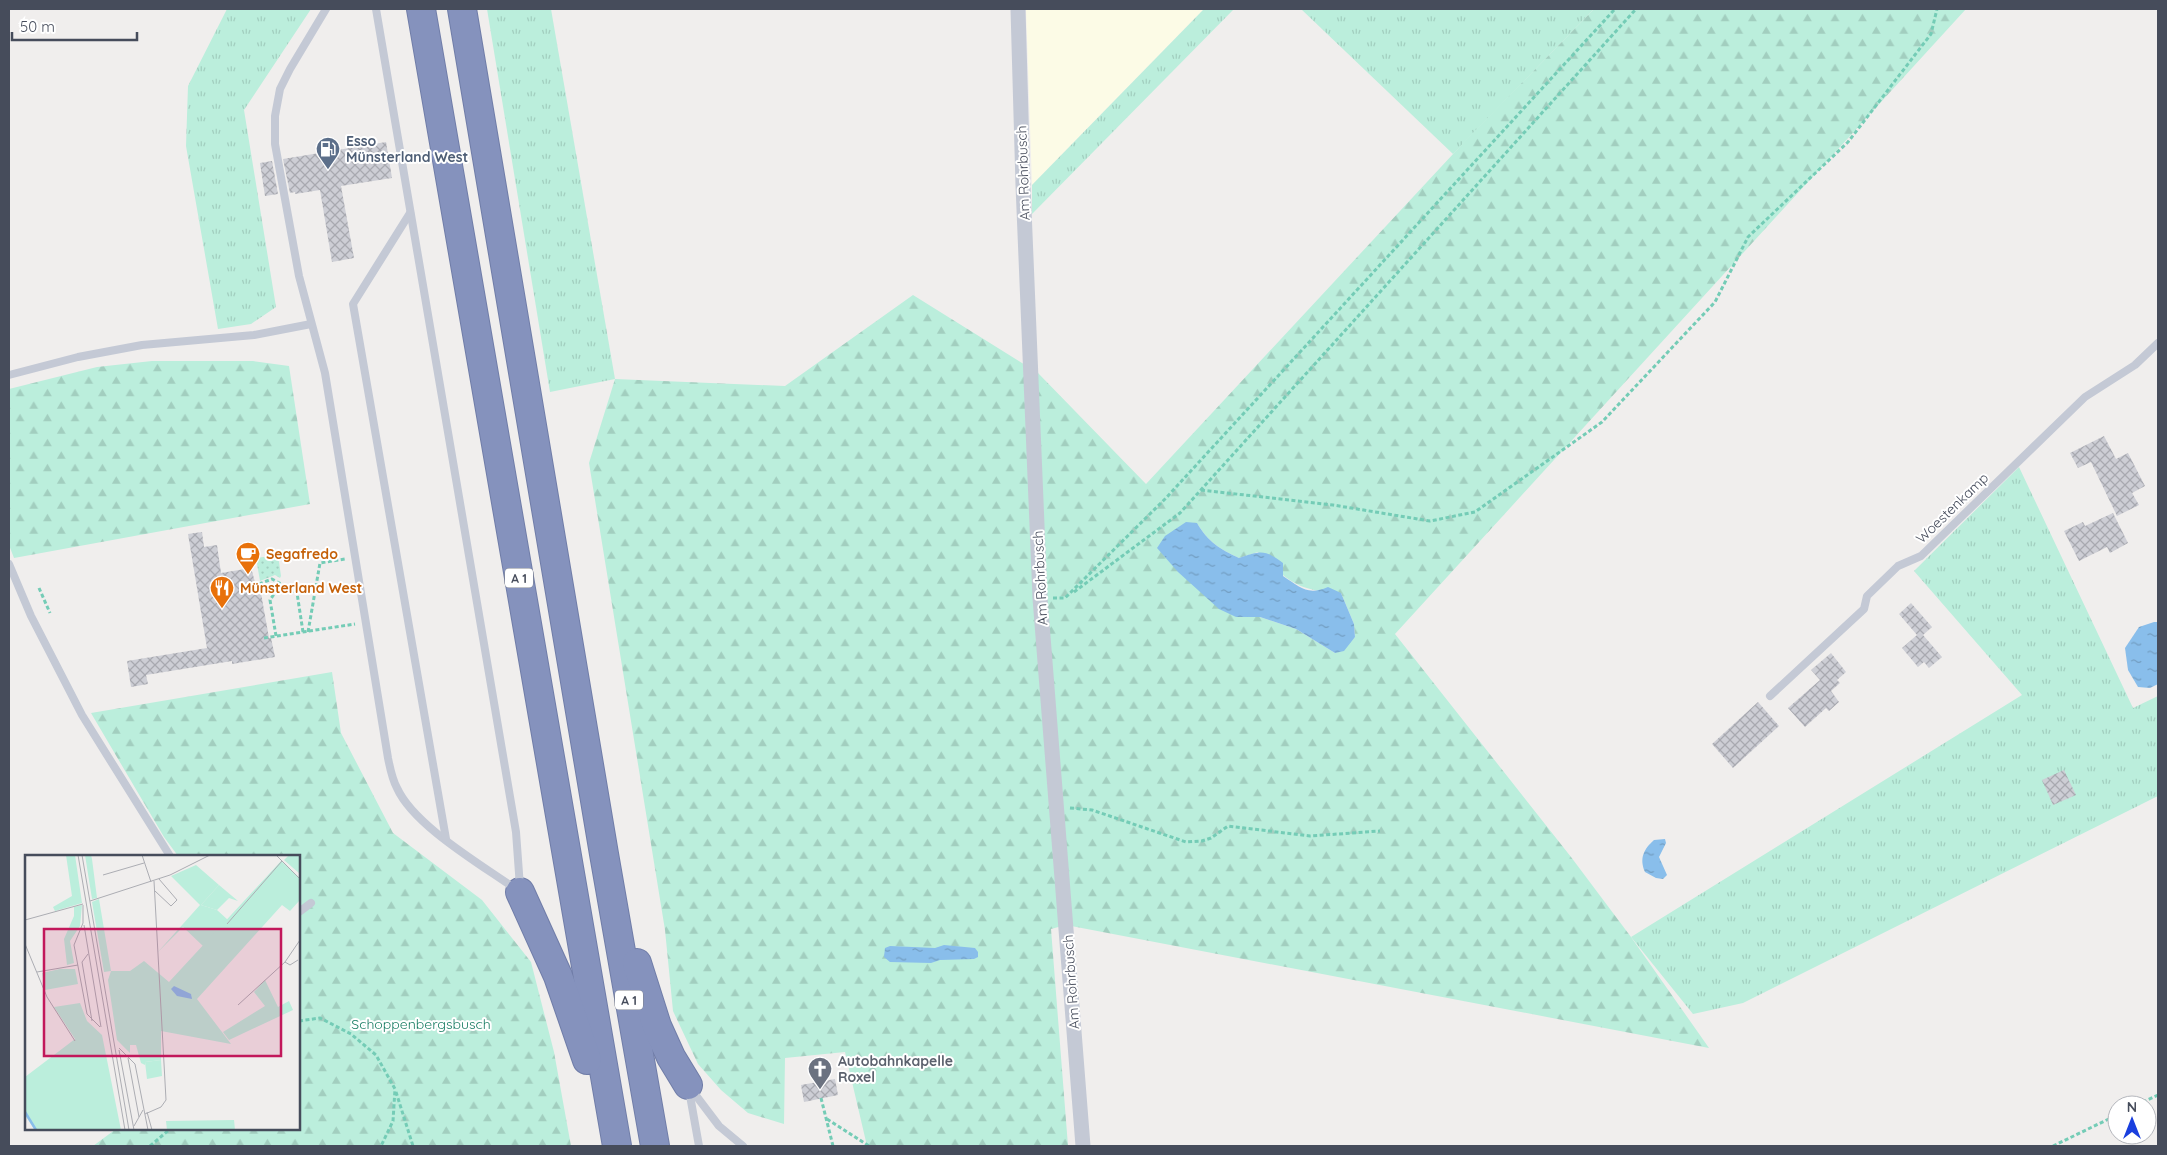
<svg xmlns="http://www.w3.org/2000/svg" width="2167" height="1155" font-family="Quicksand,sans-serif">
  <style>
    .commercial { fill: #fcfbe6 }
    .grass { fill: url(#grass-tufts) }
    .forest { fill: url(#forest-firs); fill-rule: evenodd }
    .park { fill: url(#park-dots) }
    .water { fill: url(#water-ripples) }
    .building { fill: url(#building-cross-hatch) }
    .lines { fill: none; stroke-linecap: round; stroke-linejoin: round }
    .highway-casing { stroke: #707da8; stroke-width: 30 }
    .path { stroke: #74ccb6; stroke-width: 3; stroke-dasharray: 4 2.5; stroke-linecap: butt }
    .lane { stroke: #c4c9d5; stroke-width: 8 }
    .street { stroke: #c4c9d5; stroke-width: 15 }
    .highway { stroke: #8592bd; stroke-width: 28 }
    .labels { text-anchor: middle; dominant-baseline: central; stroke-width: 4; stroke-linejoin: round; paint-order: stroke }
    .shield { fill: #fff; stroke: #7e828c; stroke-width: 1 }
    .shield-label { font-size: 12px; font-weight: bold; fill: #464c5b }
    .service-label { font-size: 14px; font-weight: bold; fill: #4e5e75; stroke: #fff; text-anchor: start }
    .street-label { font-size: 14px; fill: #464c5b; stroke: #fff }
    .food-label { font-size: 14px; font-weight: bold; fill: #c56008; stroke: #fff; text-anchor: start }
    .park-label { font-size: 14px; fill: #177c62; stroke: #fff }
    .worship-label { font-size: 14px; font-weight: bold; fill: #5b616d; stroke: #fff; text-anchor: start }
    .inset-river { fill: none; stroke: #89beeb; stroke-width: 2.5 }
    .inset-road { fill: none; stroke: #acadb3; stroke-width: 1 }
    .view { fill: #c2185b; fill-opacity: 0.15; stroke: #c2185b; stroke-width: 2.5 }
    .inset-edge { fill: none; stroke: #464c5b; stroke-width: 2.5 }
  </style>
  <defs>
    <pattern id="grass-tufts" width="24" height="20" patternUnits="userSpaceOnUse" patternTransform="scale(1.25)"><rect width="24" height="20" fill="#bbeedc"/><path d="M3 7l-1-3M5 7V3M7 7l1-3M15 17l-1-3M17 17v-4M19 17l1-3" fill="none" stroke="#a2cebf"/></pattern>
    <pattern id="forest-firs" width="22" height="20" patternUnits="userSpaceOnUse" patternTransform="scale(1.25)"><rect width="22" height="20" fill="#bbeedc"/><path d="M5 1l3.5 6h-7zM16 11l3.5 6h-7z" fill="#a2cebf"/></pattern>
    <pattern id="park-dots" width="8" height="8" patternUnits="userSpaceOnUse" patternTransform="scale(1.25)"><rect width="8" height="8" fill="#bbeedc"/><path d="M2 2h.1M6 6h.1" fill="none" stroke="#a2cebf" stroke-width="1.8" stroke-linecap="round"/></pattern>
    <pattern id="water-ripples" width="26" height="14" patternUnits="userSpaceOnUse" patternTransform="scale(1.25)"><rect width="26" height="14" fill="#89beeb"/><path d="M2 4q2-2 4 0t4 0M15 11q2-2 4 0t4 0" fill="none" stroke="#729dc1"/></pattern>
    <pattern id="building-cross-hatch" width="8" height="8" patternUnits="userSpaceOnUse" patternTransform="scale(1.25)"><rect width="8" height="8" fill="#cdced5"/><path d="M0 0l8 8M0 8l8-8" fill="none" stroke="#a8a9b0"/></pattern>
  </defs>
  <rect width="100%" height="100%" fill="#f0eeed"/>
  <polygon class="commercial" points="1026,9 1204,9 1032,185"/>
  <g class="grass">
    <polygon points="227,9 311,9 244,110 276,307 251,324 218,329 186,146 188,86"/>
    <polygon points="487,9 551,9 615,379 550,392"/>
    <polygon points="1204,9 1234,9 1032,214 1032,185"/>
    <polygon points="1301,9 1594,9 1453,154"/>
    <polygon points="2019,467 2133,708 2158,696 2158,796 1743,1003 1693,1014 1631,937 2022,695 1914,571"/>
  </g>
  <g class="forest">
    <path d="M1594,9h372l-571,625 176,223 60,80 78,111 -643,-123 -15,4 17,217h-201l-22,-94 -60,6 -1,66 -36,-11 -27,-23 -23,-26 -25,-53 -8,-81 -76,-467 26,-84 170,7 128,-91 125,78 108,111 321,-345zM1197,523c11,19 23,26 42,35l19,-6c31,30 39,39 83,41l13,31 1,13 -20,16 -39,-24 -36,-12h-24z"/>
    <polygon points="152,361 253,361 289,366 310,504 14,558 9,545 9,389 97,367"/>
    <polygon points="332,672 341,733 393,833 482,900 531,962 554,1052 571,1146 93,1146 116,1129 299,1129 299,856 178,856 164,837 91,713"/>
  </g>
  <polygon class="park" points="278,555 281,576 280,578 275,575 260,581 256,558"/>
  <g class="water">
    <path d="M1186,522l11,1c11,19 23,26 42,35 21,-7 26,-9 44,5v13c17,11 24,20 45,11l13,6 13,31 1,13 -11,14 -9,2 -39,-24 -36,-12h-24l-17,-8 -41,-37 -21,-24 8,-12z"/>
    <polygon points="2154,622 2158,622 2158,684 2150,688 2138,687 2128,670 2125,648 2139,627"/>
    <path d="M1665,839l1,4 -7,14 8,18 -4,4 -7,-1 -11,-6c-6,-14 -1,-23 9,-32z"/>
    <polygon points="944,945 975,948 978,952 978,957 974,959 940,960 931,963 890,962 884,957 885,948 890,946 935,948"/>
  </g>
  <g class="building">
    <polygon points="386,142 392,178 341,186 354,258 332,262 320,190 295,194 295,192 290,193 283,159"/>
    <polygon points="272,161 278,194 265,196 260,163"/>
    <polygon points="2104,436 2116,459 2128,453 2145,486 2132,493 2139,505 2117,516 2091,462 2078,468 2070,453"/>
    <polygon points="2113,513 2128,543 2110,553 2107,547 2079,561 2064,531 2083,522 2085,526"/>
    <polygon points="202,532 204,547 217,545 221,573 251,568 255,582 259,582 269,638 271,638 275,657 232,664 232,661 146,675 148,684 131,687 127,661 207,648 188,534"/>
    <polygon points="1911,603 1932,627 1923,635 1942,657 1929,668 1924,662 1918,667 1902,648 1917,635 1899,614"/>
    <polygon points="1831,653 1846,672 1837,680 1840,683 1831,691 1839,702 1829,711 1826,708 1805,727 1788,708 1820,680 1811,670"/>
    <polygon points="1758,702 1779,726 1733,768 1712,744"/>
    <polygon points="2064,770 2076,795 2053,805 2042,780"/>
    <polygon points="835,1079 838,1095 804,1102 801,1085"/>
  </g>
  <g class="lines">
    <defs>
      <g id="highway">
        <polyline points="421,9 617,1146"/>
        <polyline points="462,9 604,854 655,1146"/>
        <polyline points="520,892 558,976 587,1060"/>
        <polyline points="637,963 657,1026 671,1057 688,1085"/>
      </g>
    </defs>
    <use href="#highway" class="highway-casing"/>
    <g class="path">
      <polyline points="1201,490 1333,505 1430,521 1475,512 1602,422 1715,302 1748,237 1848,142 1931,34 1937,9"/>
      <polyline points="259,584 272,579 297,593 303,632"/>
      <polyline points="39,588 50,613"/>
      <polyline points="1074,592 1180,513 1636,9"/>
      <polyline points="1053,598 1065,598 1166,498 1615,9"/>
      <polyline points="308,632 320,563 345,559"/>
      <polyline points="276,636 270,600 281,584"/>
      <polyline points="264,638 355,624"/>
      <polyline points="1070,808 1092,810 1186,842 1202,841 1211,838 1228,826 1310,836 1380,831"/>
      <polyline points="299,1021 320,1018 351,1034 376,1055 395,1089 393,1121 381,1146"/>
      <polyline points="396,1092 413,1146"/>
      <polyline points="821,1098 833,1146"/>
      <polyline points="2137,1105 2158,1095"/>
      <polyline points="827,1119 869,1146"/>
      <polyline points="150,1146 170,1129"/>
      <polyline points="2053,1146 2117,1115"/>
    </g>
    <g class="lane">
      <path d="M326,9l-36,60 -10,20 -5,27v28l24,132 26,97 63,385c2,10 4,21 9,30 17,38 85,77 120,102"/>
      <polyline points="376,9 516,832 520,887"/>
      <polyline points="410,213 353,304 446,839"/>
      <polyline points="9,375 78,357 142,345 254,335 311,324"/>
      <polyline points="9,564 31,616 82,715 170,856"/>
      <polyline points="1770,696 1864,609 1867,596 1898,566 1921,556 2085,397 2135,365 2158,343"/>
      <polyline points="299,912 311,903"/>
      <polyline points="691,1089 719,1126 743,1146"/>
      <polyline points="689,1090 699,1146"/>
    </g>
    <polyline class="street" points="1018,9 1023,185 1040,598 1083,1146"/>
    <use href="#highway" class="highway"/>
  </g>
  <defs>
    <symbol id="fuel-pin" viewBox="-11 -11 22 30"><path d="M0 17L-7.5 6A9.5 9.5 0 1 1 7.5 6Z" fill="#5c6f8a" stroke="#fff"/><path d="M-5.5-6h7V0h2V4h1.3V-2.5L3-4.5l.8-.8L6-3V5H2.5V1h-1V6h-7ZM-4.2-4.7v3.2H.2V-4.7Z" fill="#fff"/></symbol>
    <symbol id="cafe-pin" viewBox="-11 -11 22 30"><path d="M0 17L-7.5 6A9.5 9.5 0 1 1 7.5 6Z" fill="#e8710a" stroke="#fff"/><path d="M-5.5-4.5H6V0H3Q3 3.5 0 3.5H-2.5Q-5.5 3.5-5.5 0ZM3-3.2v2h1.7v-2ZM-6 4.5H4V6H-6Z" fill="#fff"/></symbol>
    <symbol id="restaurant-pin" viewBox="-11 -11 22 30"><path d="M0 17L-7.5 6A9.5 9.5 0 1 1 7.5 6Z" fill="#e8710a" stroke="#fff"/><path d="M-5-6h1v4h1v-4h1v4h1v-4h1v5L-1.5 .5V6h-2V.5L-5-1ZM5-6V6H3V1.5H1.5Q1.5-4 5-6Z" fill="#fff"/></symbol>
    <symbol id="church-pin" viewBox="-11 -11 22 30"><path d="M0 17L-7.5 6A9.5 9.5 0 1 1 7.5 6Z" fill="#6b7280" stroke="#fff"/><path d="M-1.2-6h2.4v3.5h3.3v2.4h-3.3V6h-2.4V-.1h-3.3v-2.4h3.3Z" fill="#fff"/></symbol>
  </defs>
  <g fill-rule="evenodd">
    <use href="#fuel-pin" x="314" y="135" width="28" height="38"/>
    <use href="#cafe-pin" x="234" y="540" width="28" height="38"/>
    <use href="#restaurant-pin" x="208" y="574" width="28" height="38"/>
    <use href="#church-pin" x="806" y="1055" width="28" height="38"/>
  </g>
  <g class="labels">
    <g class="shield">
      <rect x="505" y="568.5" width="28" height="19" rx="4"/>
      <rect x="615" y="990.5" width="28" height="19" rx="4"/>
    </g>
    <g class="shield-label">
      <text x="519" y="578">A 1</text>
      <text x="629" y="1000">A 1</text>
    </g>
    <g class="service-label">
      <text x="346" y="141">Esso<tspan x="346" dy="16">Münsterland West</tspan></text>
    </g>
    <g class="street-label">
      <text transform="translate(1023 173) rotate(-92)">Am Rohrbusch</text>
      <text transform="translate(1952 508) rotate(-44)">Woestenkamp</text>
      <text transform="translate(1040 578) rotate(-93)">Am Rohrbusch</text>
      <text transform="translate(1071 982) rotate(-94)">Am Rohrbusch</text>
    </g>
    <g class="food-label">
      <text x="266" y="554">Segafredo</text>
      <text x="240" y="588">Münsterland West</text>
    </g>
    <g class="park-label">
      <text x="421" y="1024">Schoppenbergsbusch</text>
    </g>
    <g class="worship-label">
      <text x="838" y="1061">Autobahnkapelle<tspan x="838" dy="16">Roxel</tspan></text>
    </g>
  </g>
  <g transform="translate(25 855)">
    <rect width="275" height="275" fill="#f0eeed"/>
    <path d="M60,0h6l1,4 5,39 -5,1zM171,10l23,20 -18,20 16,5 11,10 -25,26 -20,-19 -26,26 43,-48 -29,-29zM74,44l12,72 -7,1 -12,-70zM57,50l-2,21 -10,15 4,22 -7,2 -3,-26 10,-23v-9zM240,125l13,27 11,-6 4,9 -64,30 -6,-8 42,-26 -11,-14zM136,205l1,16 -15,3 -2,-17zM209,265l1,10h-68l-1,-9z" fill="#bbeedc"/>
    <path d="M41,0h9l7,48 -27,8 -2,-4 19,-11zM264,0h11v19l-16,-14zM256,6l19,17v22l-10,11 -8,-6 -85,94 34,45 -70,-13v29l-16,2v3l-4,-2 -5,-18h-6v8l-13,-13 -9,-60 3,-9h19l14,-10 25,21zM194,30l19,16 -9,-3 -12,12 -16,-5zM35,114h15l3,15 -33,6 -3,-17zM55,148l7,18 15,14 19,95h-86l-10,-15v-38l50,-38 -21,-32z" fill="#bbeedc"/>
    <path d="M149,131l17,8 1,5 -15,-3 -6,-7z" fill="#89beeb"/>
    <path class="inset-river" d="M0,257l11,18"/>
    <path class="inset-road" d="M53,0l47,275M57,0l47,275M117,0l9,27M251,0l24,24M78,20l41,-12M130,36l16,15 6,-6 -18,-21M65,46l80,-26 40,-20M58,50v18M0,65l58,-16M58,68l-9,22 13,69 13,13M202,69l55,-63M59,70l17,102M0,89l22,53 28,44M63,99l-6,8 10,59M260,107l5,3 8,-5M12,117l41,-7M213,150l47,-43 15,-22M94,193l16,16 13,66M94,195l15,80M103,203l11,59M122,257l5,18M120,259l16,-7 5,-7 -12,-219M109,271l9,-16"/>
    <path class="view" d="M19,74h237v127h-237z"/>
    <rect width="275" height="275" class="inset-edge"/>
  </g>
  <rect width="2167" height="1155" fill="none" stroke="#464c5b" stroke-width="20"/>
  <g transform="translate(2132 1120)"><circle r="24" fill="#ffffff" stroke="#b5b7bd"/>
  <path d="M0-4L9 19L0 12L-9 19Z" fill="#1a3fde"/>
  <text y="-8" font-size="14" font-weight="bold" text-anchor="middle" fill="#464c5b">N</text>
  </g>
  <path d="M12 32v8h125v-8" fill="none" stroke="#464c5b" stroke-width="2.5"/>
  <text x="20" y="32" font-size="15" fill="#464c5b" stroke="#ffffff" stroke-width="4" paint-order="stroke">50 m</text>
</svg>
